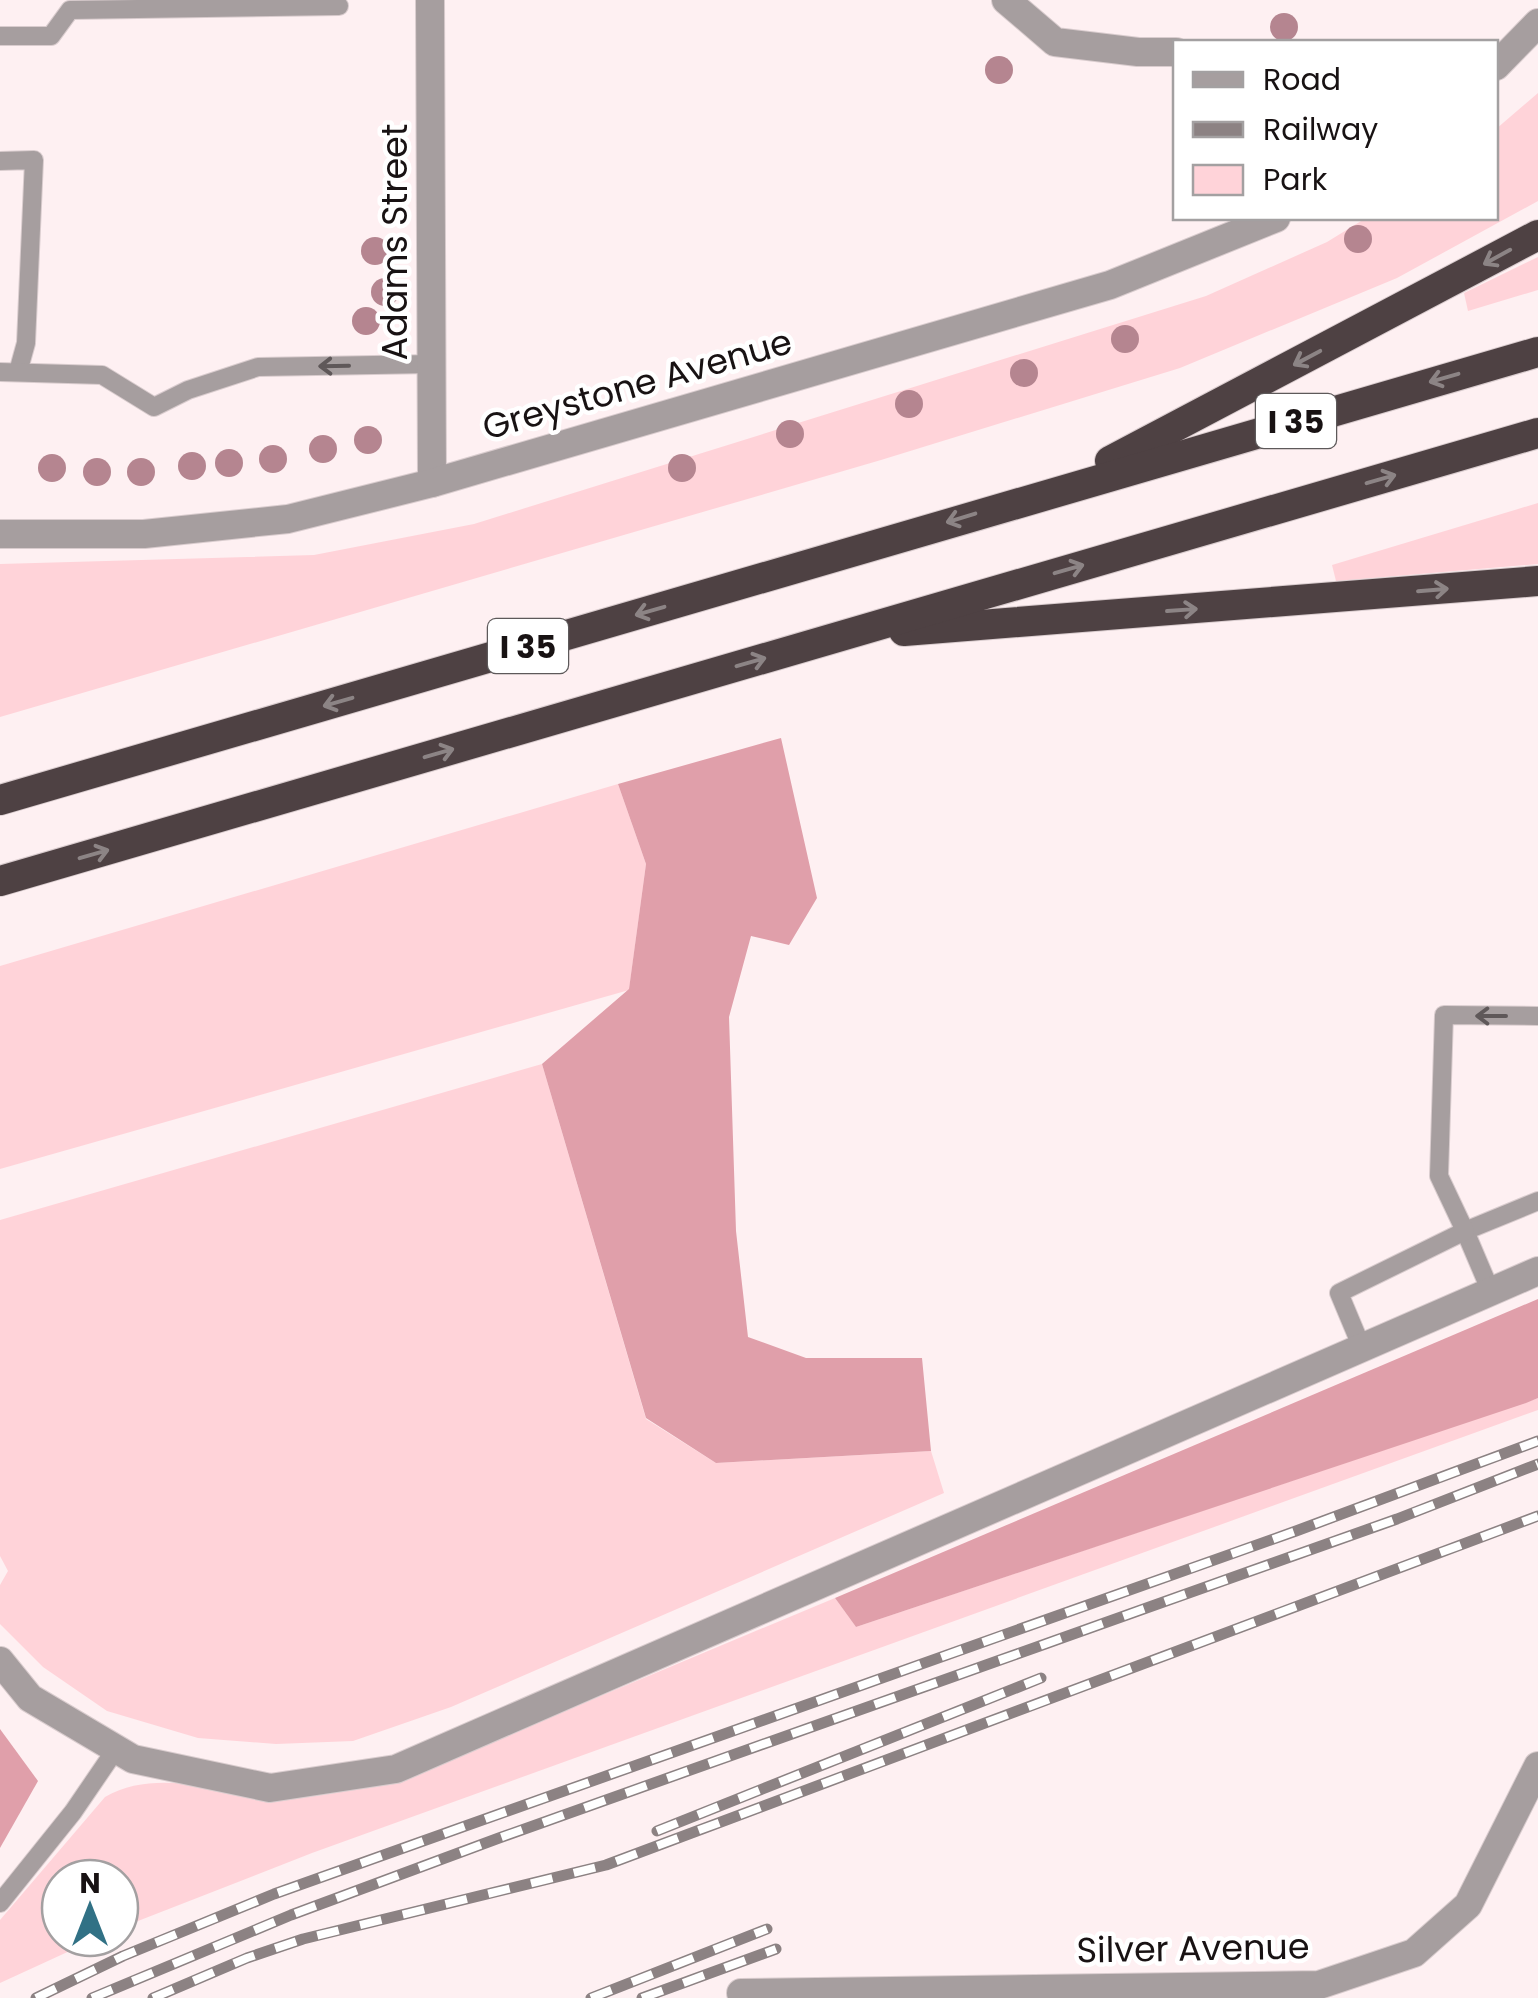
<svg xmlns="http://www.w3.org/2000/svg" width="1538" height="1998" font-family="Poppins,sans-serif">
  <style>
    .green { fill: #ffd3d9 }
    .forest { fill: #e09faa }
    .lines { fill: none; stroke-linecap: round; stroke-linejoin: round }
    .service-casing { stroke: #d9ccce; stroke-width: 20 }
    .minor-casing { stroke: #d9ccce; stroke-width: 30 }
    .motorway-casing { stroke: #d9ccce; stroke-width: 32 }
    .service { stroke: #a69e9f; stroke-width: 18 }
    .minor { stroke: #a69e9f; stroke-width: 28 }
    .motorway { stroke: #4e4143; stroke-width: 30 }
    .rail-casing { stroke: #8c8283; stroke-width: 11 }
    .rail { stroke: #fff; stroke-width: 8; stroke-dasharray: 22; stroke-linecap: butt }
    .tree { fill: #b58590 }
    .oneway { stroke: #8c8485 }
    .oneway2 { stroke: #5f5859 }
    .labels { text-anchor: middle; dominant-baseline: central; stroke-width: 9; stroke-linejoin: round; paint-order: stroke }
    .shield { fill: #fff; stroke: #5d595a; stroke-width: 2.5 }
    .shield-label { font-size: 32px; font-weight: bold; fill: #181213 }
    .street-label { font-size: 35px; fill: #181213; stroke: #fff }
  </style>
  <rect width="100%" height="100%" fill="#fef0f2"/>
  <g class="green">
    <polygon points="1538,93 1538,201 1397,278 1180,368 881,460 0,717 0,564 314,555 474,524 1206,296 1327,242 1366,218 1496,218 1496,129"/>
    <polygon points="1538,257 1538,290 1468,311 1464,293"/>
    <polygon points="1538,503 1538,564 1336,581 1332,565"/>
    <polygon points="618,784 646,864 629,990 0,1169 0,966"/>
    <polygon points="542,1064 646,1419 716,1463 931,1451 944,1493 451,1707 353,1741 276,1744 198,1738 107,1711 43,1667 0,1624 0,1585 8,1571 0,1556 0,1220"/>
    <path d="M1538,1398v12l-1226,443 -192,75v-50h-60v60h38l-98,45v-63l105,-123c63,-36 141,9 210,-1 84,-11 161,-48 238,-80 94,-39 188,-79 282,-118l21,29z"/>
  </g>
  <g class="forest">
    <polygon points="781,738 817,898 789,945 751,936 729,1017 736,1231 748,1337 806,1358 922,1358 931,1451 716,1463 646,1418 542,1064 629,989 646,864 618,784"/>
    <polygon points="1538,1299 1538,1398 1526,1403 856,1627 835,1598"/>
    <polygon points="0,1729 38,1781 0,1848"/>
  </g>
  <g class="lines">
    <defs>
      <g id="service">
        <polyline points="0,36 51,36 70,10 339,6"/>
        <polyline points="0,161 34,160 26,343 18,372"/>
        <polyline points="0,372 102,375 154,407 188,390 258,367 432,364"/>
        <polyline points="1491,1292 1465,1231 1538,1201"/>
        <polyline points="1362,1348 1339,1293 1465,1231 1439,1176 1444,1015 1538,1016"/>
        <polyline points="0,1903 73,1812 116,1749"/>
      </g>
      <g id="minor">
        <polyline points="430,0 432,483"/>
        <polyline points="1006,0 1055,42 1138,52 1176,52"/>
        <polyline points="1496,66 1538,23"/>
        <polyline points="0,534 144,534 288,519 432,483 1110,285 1276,218"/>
        <polyline points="0,1661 30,1698 133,1759 270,1788 396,1769 1538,1271"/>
        <polyline points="741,1993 1319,1985 1414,1953 1468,1905 1538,1766"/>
      </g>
      <g id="motorway">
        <polyline points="1110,461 1538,235"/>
        <polyline points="904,631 1538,581"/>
        <polyline points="0,800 1538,352"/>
        <polyline points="0,881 1538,433"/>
      </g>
    </defs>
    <use href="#service" class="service-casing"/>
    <use href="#minor" class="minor-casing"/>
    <use href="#motorway" class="motorway-casing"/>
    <use href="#service" class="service"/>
    <use href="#minor" class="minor"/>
    <use href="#motorway" class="motorway"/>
    <defs>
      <g id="rail">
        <polyline points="657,1831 1041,1678"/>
        <polyline points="36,1998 123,1956 274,1894 1296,1531 1538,1441"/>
        <polyline points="92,1998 291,1915 499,1838 1397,1519 1538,1464"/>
        <polyline points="153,1998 247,1958 303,1939 606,1865 1538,1516"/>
        <polyline points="591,1998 767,1929"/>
        <polyline points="642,1998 776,1949"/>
      </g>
    </defs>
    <use href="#rail" class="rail-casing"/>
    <use href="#rail" class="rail"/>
  </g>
  <g class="tree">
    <circle cx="1284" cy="27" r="14"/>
    <circle cx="999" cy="70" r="14"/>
    <circle cx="1358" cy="239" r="14"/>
    <circle cx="375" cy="251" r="14"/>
    <circle cx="385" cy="292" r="14"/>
    <circle cx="366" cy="321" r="14"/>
    <circle cx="1125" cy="339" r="14"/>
    <circle cx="1024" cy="373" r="14"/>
    <circle cx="909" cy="404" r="14"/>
    <circle cx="790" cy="434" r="14"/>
    <circle cx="368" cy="440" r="14"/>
    <circle cx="323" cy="449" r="14"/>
    <circle cx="273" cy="459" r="14"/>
    <circle cx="229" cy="463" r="14"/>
    <circle cx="192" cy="466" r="14"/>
    <circle cx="52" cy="468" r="14"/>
    <circle cx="682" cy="468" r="14"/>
    <circle cx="97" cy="472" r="14"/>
    <circle cx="141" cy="472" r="14"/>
  </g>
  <defs><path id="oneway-shaft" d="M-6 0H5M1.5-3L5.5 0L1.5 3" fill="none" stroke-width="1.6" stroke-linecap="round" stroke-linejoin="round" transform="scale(2.5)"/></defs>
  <g class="oneway">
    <use href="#oneway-shaft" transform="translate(1497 257) rotate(151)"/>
    <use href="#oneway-shaft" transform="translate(1307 358) rotate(152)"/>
    <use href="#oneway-shaft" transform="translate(1444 378) rotate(164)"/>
    <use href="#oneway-shaft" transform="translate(1381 479) rotate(-16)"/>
    <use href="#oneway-shaft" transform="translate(961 518) rotate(163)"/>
    <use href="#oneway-shaft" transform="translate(1069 569) rotate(-16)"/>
    <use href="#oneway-shaft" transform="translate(1433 590) rotate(-5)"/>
    <use href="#oneway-shaft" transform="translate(1182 610) rotate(-4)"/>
    <use href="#oneway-shaft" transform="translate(650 611) rotate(164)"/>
    <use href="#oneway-shaft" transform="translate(751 662) rotate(-16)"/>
    <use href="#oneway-shaft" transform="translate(338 702) rotate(164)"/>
    <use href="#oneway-shaft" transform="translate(439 753) rotate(-16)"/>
    <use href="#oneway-shaft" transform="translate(94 854) rotate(-16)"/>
  </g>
  <g class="oneway2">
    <use href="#oneway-shaft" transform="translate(334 366) rotate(179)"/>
    <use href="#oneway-shaft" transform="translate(1491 1016) rotate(-180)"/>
  </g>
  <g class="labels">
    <g class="shield">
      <rect x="1256" y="394" width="80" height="54" rx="8"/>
      <rect x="488" y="619" width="80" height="54" rx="8"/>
    </g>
    <g class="shield-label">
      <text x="1296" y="421">I 35</text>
      <text x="528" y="646">I 35</text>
    </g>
    <g class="street-label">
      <text transform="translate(394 242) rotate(-90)">Adams Street</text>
      <text transform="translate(637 384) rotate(-16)">Greystone Avenue</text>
      <text transform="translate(1193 1948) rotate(-1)">Silver Avenue</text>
    </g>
  </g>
  <rect x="1173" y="40" width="325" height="180" fill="#ffffff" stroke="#a3a0a1" stroke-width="2.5"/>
  <rect x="1193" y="72" width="50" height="15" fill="#a69e9f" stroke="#a3a0a1" stroke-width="2.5"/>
  <text x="1263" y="90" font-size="30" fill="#181213">Road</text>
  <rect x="1193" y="122" width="50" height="15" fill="#8c8283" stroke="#a3a0a1" stroke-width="2.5"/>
  <text x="1263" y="140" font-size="30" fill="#181213">Railway</text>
  <rect x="1193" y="165" width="50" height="30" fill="#ffd3d9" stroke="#a3a0a1" stroke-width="2.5"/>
  <text x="1263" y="190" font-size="30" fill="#181213">Park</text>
  <g transform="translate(90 1908)"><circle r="48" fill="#ffffff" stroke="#a3a0a1" stroke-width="2.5"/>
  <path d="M0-8L18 38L0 25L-18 38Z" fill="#317185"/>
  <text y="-15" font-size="28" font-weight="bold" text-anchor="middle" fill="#181213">N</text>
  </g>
</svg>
